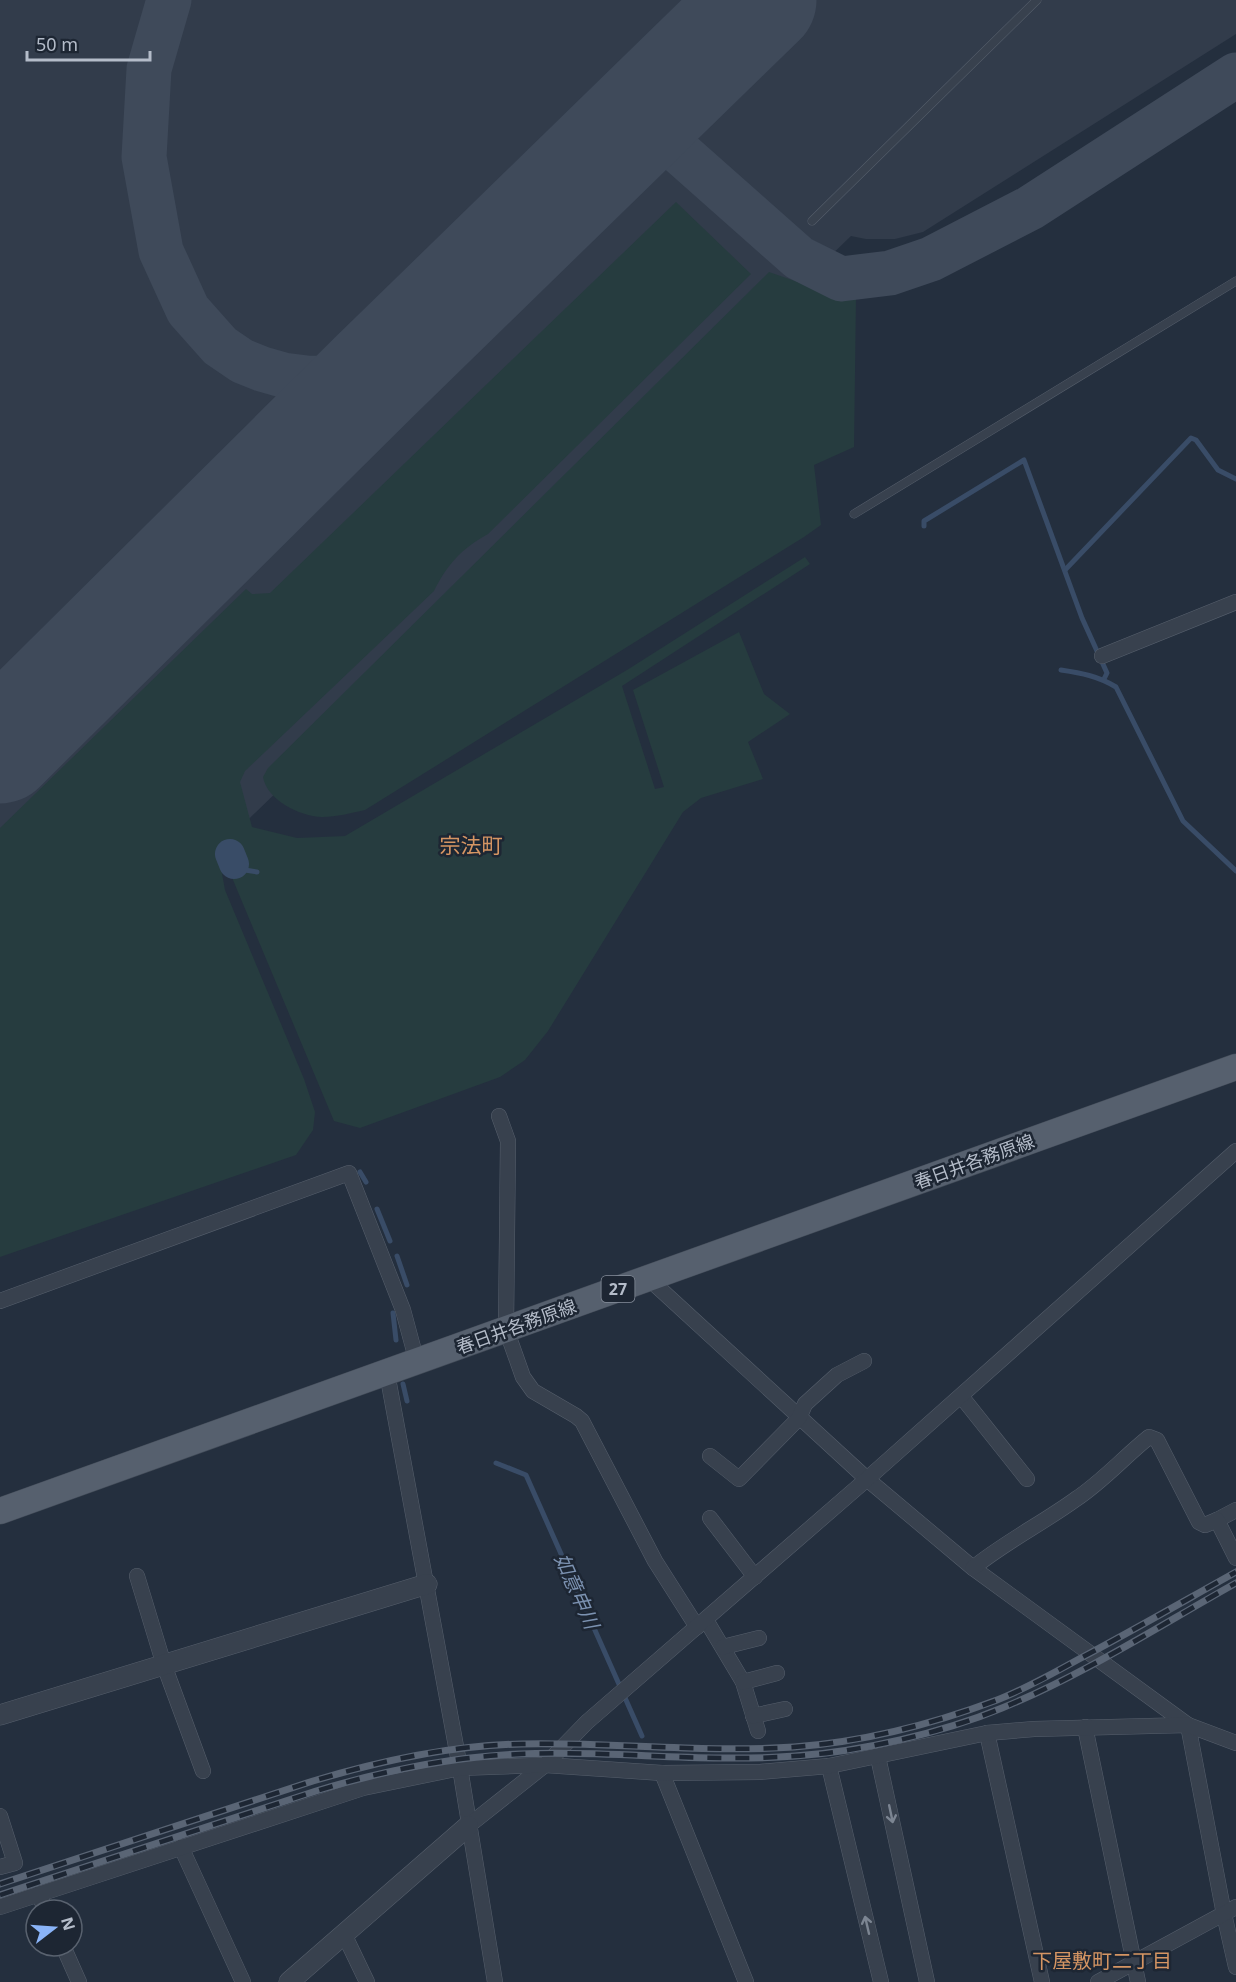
<svg xmlns="http://www.w3.org/2000/svg" width="1236" height="1982" font-family="'Noto Sans','Noto Sans JP',sans-serif">
  <style>
    .airport { fill: #323c4b }
    .green { fill: #263c3f }
    .lines { fill: none; stroke-linecap: round; stroke-linejoin: round }
    .stream { stroke: #394c67; stroke-width: 5 }
    .river { stroke: #394c67; stroke-width: 30 }
    .taxiway { stroke: #3f4a5a; stroke-width: 45 }
    .runway { stroke: #3f4a5a; stroke-width: 111 }
    .service-casing { stroke: #565f6c; stroke-width: 9 }
    .minor-casing { stroke: #565f6c; stroke-width: 16 }
    .tertiary-casing { stroke: #565f6c; stroke-width: 21 }
    .primary-casing { stroke: #414a57; stroke-width: 27 }
    .service { stroke: #38414e; stroke-width: 8 }
    .minor { stroke: #38414e; stroke-width: 15 }
    .tertiary { stroke: #38414e; stroke-width: 20 }
    .primary { stroke: #56606e; stroke-width: 26 }
    .rail-casing { stroke: #5a6575; stroke-width: 7 }
    .rail { stroke: #1d2633; stroke-width: 4.5; stroke-dasharray: 14; stroke-linecap: butt }
    .oneway { stroke: #7c8592 }
    .labels { text-anchor: middle; dominant-baseline: central; stroke-width: 5; stroke-linejoin: round; paint-order: stroke }
    .shield { fill: #1d2633; stroke: #878f9c; stroke-width: 1.5 }
    .shield-label { font-size: 16px; font-weight: bold; fill: #b4bcc9 }
    .street-label { font-size: 18px; fill: #b4bcc9; stroke: #1d2633 }
    .water-label { font-size: 20px; font-style: italic; fill: #7c92b1; stroke: #1d2633 }
    .neighbourhood-label { font-size: 20px; fill: #d59563; stroke: #1d2633 }
    .quarter-label { font-size: 21px; fill: #d59563; stroke: #1d2633 }
  </style>
  <rect width="100%" height="100%" fill="#242f3e"/>
  <polygon class="airport" points="0,0 1236,0 1236,34 923,232 895,239 866,239 851,236 0,1060"/>
  <g class="green">
    <path d="M676,202l75,72 -263,260c-26,14 -41,31 -54,57l-189,180 -5,11 12,45 45,11 48,-2 282,-166 178,-113 5,7 -188,122 33,103 9,-2 -31,-97 106,-58 25,62 26,20 -42,28 15,37 -62,19 -18,14 -135,219 -23,29 -25,17 -140,51 -26,-7 -101,-241 -2,-13 -10,1 4,22 79,189 11,33 -2,18 -17,25 -296,102v-429l246,-239 6,5 18,-1z"/>
    <path d="M769,272l46,16 41,9 -2,150 -40,18 7,60 -17,12 -439,273c-14,3 -28,7 -43,7 -23,-1 -55,-17 -59,-40l5,-9z"/>
  </g>
  <g class="lines">
    <g class="stream">
      <polyline points="924,526 924,521 1024,460 1082,618 1107,673 1104,679"/>
      <polyline points="1065,570 1191,438 1196,440 1218,470 1236,479"/>
      <path d="M1061,670c20,3 37,6 55,17l67,134 53,50"/>
      <polyline points="234,864 245,870 257,872"/>
      <polyline points="234,864 235,875"/>
      <polyline points="360,1172 366,1182"/>
      <polyline points="377,1209 390,1241"/>
      <polyline points="397,1256 407,1285"/>
      <polyline points="393,1313 396,1340"/>
      <polyline points="403,1384 407,1401"/>
      <polyline points="496,1463 526,1475 642,1736"/>
    </g>
    <polyline class="river" points="230,854 234,864"/>
    <g class="taxiway">
      <polyline points="169,0 149,69 144,157 161,251 188,310 220,346 242,361 262,369 283,375 307,378 354,379 374,377"/>
      <polyline points="641,118 799,258 841,279 890,273 931,259 1030,208 1236,75"/>
    </g>
    <polyline class="runway" points="0,748 374,377 761,0"/>
    <defs>
      <g id="service">
        <polyline points="812,221 1037,0"/>
        <polyline points="854,514 1236,281"/>
      </g>
      <g id="minor">
        <polyline points="1102,656 1236,602"/>
        <polyline points="499,1116 508,1141 506,1329 523,1377 533,1391 576,1416 582,1421 655,1561 697,1627"/>
        <polyline points="648,1278 867,1479 973,1568 1188,1725 1224,1914 1236,1967"/>
        <polyline points="0,1301 349,1173 403,1310 417,1362"/>
        <polyline points="387,1373 460,1768 495,1982"/>
        <polyline points="961,1396 1027,1479"/>
        <polyline points="710,1456 739,1479 799,1418 805,1404 837,1375 864,1361"/>
        <polyline points="710,1518 755,1577"/>
        <polyline points="1217,1520 1236,1510"/>
        <path d="M973,1568c32,-26 70,-45 103,-69 27,-18 48,-42 73,-62l8,3 42,82 6,3 12,-5 19,38"/>
        <polyline points="137,1576 164,1665 203,1771"/>
        <polyline points="706,1620 743,1682 758,1731"/>
        <polyline points="723,1647 759,1638"/>
        <polyline points="743,1682 777,1673"/>
        <polyline points="753,1716 785,1709"/>
        <polyline points="1085,1727 1138,1982"/>
        <polyline points="987,1733 1042,1982"/>
        <polyline points="878,1757 927,1982"/>
        <polyline points="829,1766 881,1982"/>
        <polyline points="662,1773 746,1982"/>
        <polyline points="0,1816 15,1863 0,1867"/>
        <polyline points="468,1826 545,1765 587,1722 867,1479 1236,1151"/>
        <polyline points="181,1847 243,1982"/>
        <polyline points="38,1894 46,1910"/>
        <polyline points="0,1907 363,1788 460,1768 545,1765 662,1773 760,1772 829,1766 987,1733 1034,1729 1188,1725 1236,1743"/>
        <polyline points="344,1934 367,1982"/>
        <polyline points="63,1946 79,1982"/>
        <polyline points="1098,1982 1236,1907"/>
      </g>
      <g id="tertiary">
        <polyline points="0,1715 427,1584"/>
        <polyline points="289,1982 468,1826"/>
      </g>
      <polyline id="primary" points="0,1511 1236,1067"/>
    </defs>
    <use href="#service" class="service-casing"/>
    <use href="#minor" class="minor-casing"/>
    <use href="#tertiary" class="tertiary-casing"/>
    <use href="#primary" class="primary-casing"/>
    <use href="#service" class="service"/>
    <use href="#minor" class="minor"/>
    <use href="#tertiary" class="tertiary"/>
    <use href="#primary" class="primary"/>
    <defs>
      <g id="rail">
        <path d="M0,1884l313,-103c67,-20 138,-36 209,-37 90,-2 181,9 272,3 68,-5 139,-23 203,-47 28,-11 55,-26 82,-41 53,-28 105,-58 157,-87"/>
        <path d="M0,1895l316,-104c66,-20 134,-34 204,-37 91,-4 183,9 275,2 64,-4 147,-23 207,-48 81,-33 157,-82 234,-125"/>
      </g>
    </defs>
    <use href="#rail" class="rail-casing"/>
    <use href="#rail" class="rail"/>
  </g>
  <defs><path id="oneway-shaft" d="M-6 0H5M1.5-3L5.5 0L1.5 3" fill="none" stroke-width="1.6" stroke-linecap="round" stroke-linejoin="round" transform="scale(1.5)"/></defs>
  <g class="oneway">
    <use href="#oneway-shaft" transform="translate(891 1814) rotate(78)"/>
    <use href="#oneway-shaft" transform="translate(867 1925) rotate(-103)"/>
  </g>
  <g class="labels">
    <rect class="shield" x="601.5" y="1276" width="33" height="26" rx="4.5"/>
    <g class="shield-label">
      <text x="618" y="1289">27</text>
    </g>
    <g class="street-label">
      <text transform="translate(974 1161) rotate(-20)">春日井各務原線</text>
      <text transform="translate(516 1326) rotate(-20)">春日井各務原線</text>
    </g>
    <g class="water-label">
      <text transform="translate(577 1591) rotate(66)">如意申川</text>
    </g>
    <g class="neighbourhood-label">
      <text x="1102" y="1960">下屋敷町二丁目</text>
    </g>
    <g class="quarter-label">
      <text x="471" y="845">宗法町</text>
    </g>
  </g>
  <g transform="translate(54 1928) rotate(73)"><circle r="28" fill="#1d2633" stroke="#59626f" stroke-width="1.5"/>
  <path d="M0-4.5L10 22L0 15L-10 22Z" fill="#8ab4f8"/>
  <text y="-9" font-size="16" font-weight="bold" text-anchor="middle" fill="#b4bcc9">N</text>
  </g>
  <path d="M27 51v9h123v-9" fill="none" stroke="#b4bcc9" stroke-width="3"/>
  <text x="36" y="51" font-size="18" fill="#b4bcc9" stroke="#1d2633" stroke-width="4.5" paint-order="stroke">50 m</text>
</svg>
